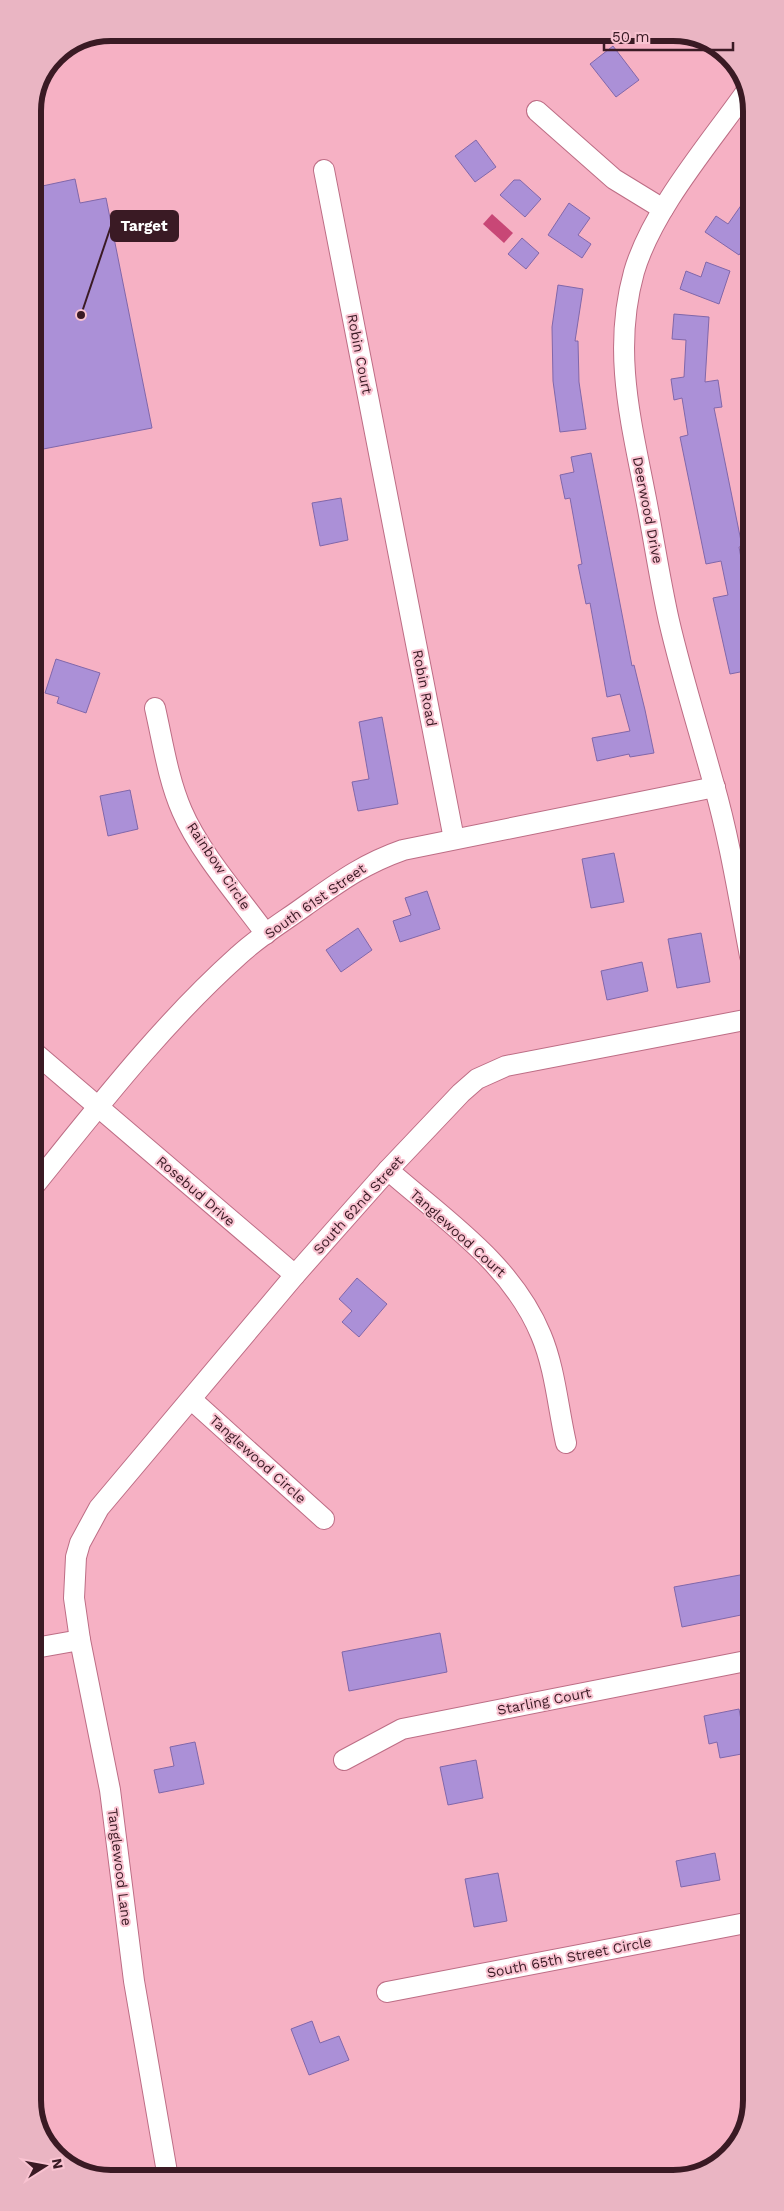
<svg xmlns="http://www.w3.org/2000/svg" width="784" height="2211" font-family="'Work Sans',sans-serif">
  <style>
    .water { fill: #c84776 }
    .building { fill: #ab90d7; stroke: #8167aa }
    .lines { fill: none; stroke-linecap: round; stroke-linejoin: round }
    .street-casing { stroke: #bd6d85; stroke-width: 22 }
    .street { stroke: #fff; stroke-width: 20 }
    .labels { text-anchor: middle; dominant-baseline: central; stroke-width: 4; stroke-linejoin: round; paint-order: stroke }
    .street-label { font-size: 14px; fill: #3a1a24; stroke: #f9c3d1 }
    .rim { fill: none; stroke: #3a1a24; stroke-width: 6 }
    .leader { fill: none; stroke: #3a1a24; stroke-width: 2 }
    .callout-dot { fill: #3a1a24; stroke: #f9c3d1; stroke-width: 2 }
    .callout { fill: #3a1a24; stroke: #3a1a24; stroke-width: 2 }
    .callout-label { font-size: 15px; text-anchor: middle; font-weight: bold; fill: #fff }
  </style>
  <rect width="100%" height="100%" fill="#f6b1c4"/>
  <polygon class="water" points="492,214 513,233 504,243 483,224"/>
  <g class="building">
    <polygon points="613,46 639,80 616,97 590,64"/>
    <polygon points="476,140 496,167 475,182 455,156"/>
    <polygon points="75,179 80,203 106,198 152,428 33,451 33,188"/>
    <polygon points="514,180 520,180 541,199 525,217 500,195"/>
    <polygon points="749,194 749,241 739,255 705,232 716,216 728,224"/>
    <polygon points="569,203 590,218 578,235 591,244 582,258 548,235"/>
    <polygon points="522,238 539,253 526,269 508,254"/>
    <polygon points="706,262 730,271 719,304 680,289 686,271 701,277"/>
    <polygon points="558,285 583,289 575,341 578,341 579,382 586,429 560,432 553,381 552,327"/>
    <polygon points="674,314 709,317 705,382 718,380 722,407 714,408 742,546 739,547 747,591 749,591 750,670 730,674 713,598 728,595 721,561 706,564 680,437 688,435 682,398 674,400 671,379 684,377 686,340 672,339"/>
    <polygon points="591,453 632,666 634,665 645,710 654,753 630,757 629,754 597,761 592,738 630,731 620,694 607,697 590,603 586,604 578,565 582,564 570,498 565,499 560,475 574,472 571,457"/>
    <polygon points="341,498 348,540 320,546 312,503"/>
    <polygon points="56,659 100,673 86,713 57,703 59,697 45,693"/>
    <polygon points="382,717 398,804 358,811 352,782 369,779 359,722"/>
    <polygon points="130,790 138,829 108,836 100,796"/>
    <polygon points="614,853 624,902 591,908 582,859"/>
    <polygon points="427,891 440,929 400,942 393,921 411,915 405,898"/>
    <polygon points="358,928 372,950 341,972 326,950"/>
    <polygon points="701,933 710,982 677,988 668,939"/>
    <polygon points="642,962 648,991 607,1000 601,971"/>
    <polygon points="357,1278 387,1304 359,1337 342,1322 352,1311 339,1299"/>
    <polygon points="751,1573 751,1613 682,1627 674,1587"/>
    <polygon points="440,1633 447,1672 349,1691 342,1652"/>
    <polygon points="739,1709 747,1753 720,1758 717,1742 709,1744 704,1716"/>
    <polygon points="195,1742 204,1784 159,1793 154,1770 174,1766 170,1747"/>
    <polygon points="476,1760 483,1798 448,1805 440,1767"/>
    <polygon points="715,1853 720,1880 681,1887 676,1861"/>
    <polygon points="498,1873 507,1921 474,1927 465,1879"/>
    <polygon points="312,2021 320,2043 339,2036 349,2060 309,2075 291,2029"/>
  </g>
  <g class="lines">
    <defs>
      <g id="street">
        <path d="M748,89c-38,54 -96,121 -114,183 -22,79 -3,149 12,227 8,41 14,82 23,122 13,56 30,109 45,164 16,56 25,114 36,171"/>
        <polyline points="537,111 614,179 663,209"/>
        <polyline points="324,170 454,839"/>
        <path d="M155,708c8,35 13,71 27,103 18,42 57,86 84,123"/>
        <polyline points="34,1052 295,1275"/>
        <path d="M388,1170c57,50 124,94 153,165 14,33 17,73 25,108"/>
        <path d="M34,1186c64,-79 128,-162 204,-230 20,-19 45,-34 67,-50 34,-24 58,-42 98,-56l312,-63"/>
        <polyline points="192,1400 324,1519"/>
        <polyline points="35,1648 80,1640"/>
        <polyline points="344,1760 402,1729 751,1660"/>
        <polyline points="387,1992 751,1922"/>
        <polyline points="168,2178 134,1981 110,1790 80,1640 74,1598 76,1557 80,1543 99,1508 295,1275 388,1170 461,1093 477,1079 506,1066 750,1019"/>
      </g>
    </defs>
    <use href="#street" class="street-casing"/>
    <use href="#street" class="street"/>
  </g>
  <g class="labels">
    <g class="street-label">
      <text transform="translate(360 354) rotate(79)">Robin Court</text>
      <text transform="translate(648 510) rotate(79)">Deerwood Drive</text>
      <text transform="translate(425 688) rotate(79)">Robin Road</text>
      <text transform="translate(219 866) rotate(56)">Rainbow Circle</text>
      <text transform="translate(315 901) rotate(-35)">South 61st Street</text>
      <text transform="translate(196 1191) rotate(41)">Rosebud Drive</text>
      <text transform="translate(358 1205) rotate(-48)">South 62nd Street</text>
      <text transform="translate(458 1233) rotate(42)">Tanglewood Court</text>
      <text transform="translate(258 1459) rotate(42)">Tanglewood Circle</text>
      <text transform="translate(544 1701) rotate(-11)">Starling Court</text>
      <text transform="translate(120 1867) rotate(83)">Tanglewood Lane</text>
      <text transform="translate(569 1957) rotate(-11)">South 65th Street Circle</text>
    </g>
  </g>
  <path d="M0 0H784V2211H0ZM111 41H673A70 70 0 0 1 743 111V2100A70 70 0 0 1 673 2170H111A70 70 0 0 1 41 2100V111A70 70 0 0 1 111 41Z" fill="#eab5c3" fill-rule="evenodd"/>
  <path class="rim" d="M111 41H673A70 70 0 0 1 743 111V2100A70 70 0 0 1 673 2170H111A70 70 0 0 1 41 2100V111A70 70 0 0 1 111 41Z"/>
  <path class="leader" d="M81 315L111 226"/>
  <circle class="callout-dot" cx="81" cy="315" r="5"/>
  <rect class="callout" x="111" y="211" width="67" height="30" rx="5"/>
  <g class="callout-label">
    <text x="144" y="231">Target</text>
  </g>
  <g transform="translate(45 2166) rotate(79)" stroke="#f9c3d1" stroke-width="4" paint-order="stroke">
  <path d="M0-4L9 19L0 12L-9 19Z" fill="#3a1a24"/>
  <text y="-8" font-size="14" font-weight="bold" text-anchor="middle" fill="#3a1a24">N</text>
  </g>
  <path d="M604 42v8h129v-8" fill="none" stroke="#3a1a24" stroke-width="2.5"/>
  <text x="612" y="42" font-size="15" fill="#3a1a24" stroke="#f9c3d1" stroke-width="4" paint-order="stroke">50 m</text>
</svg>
